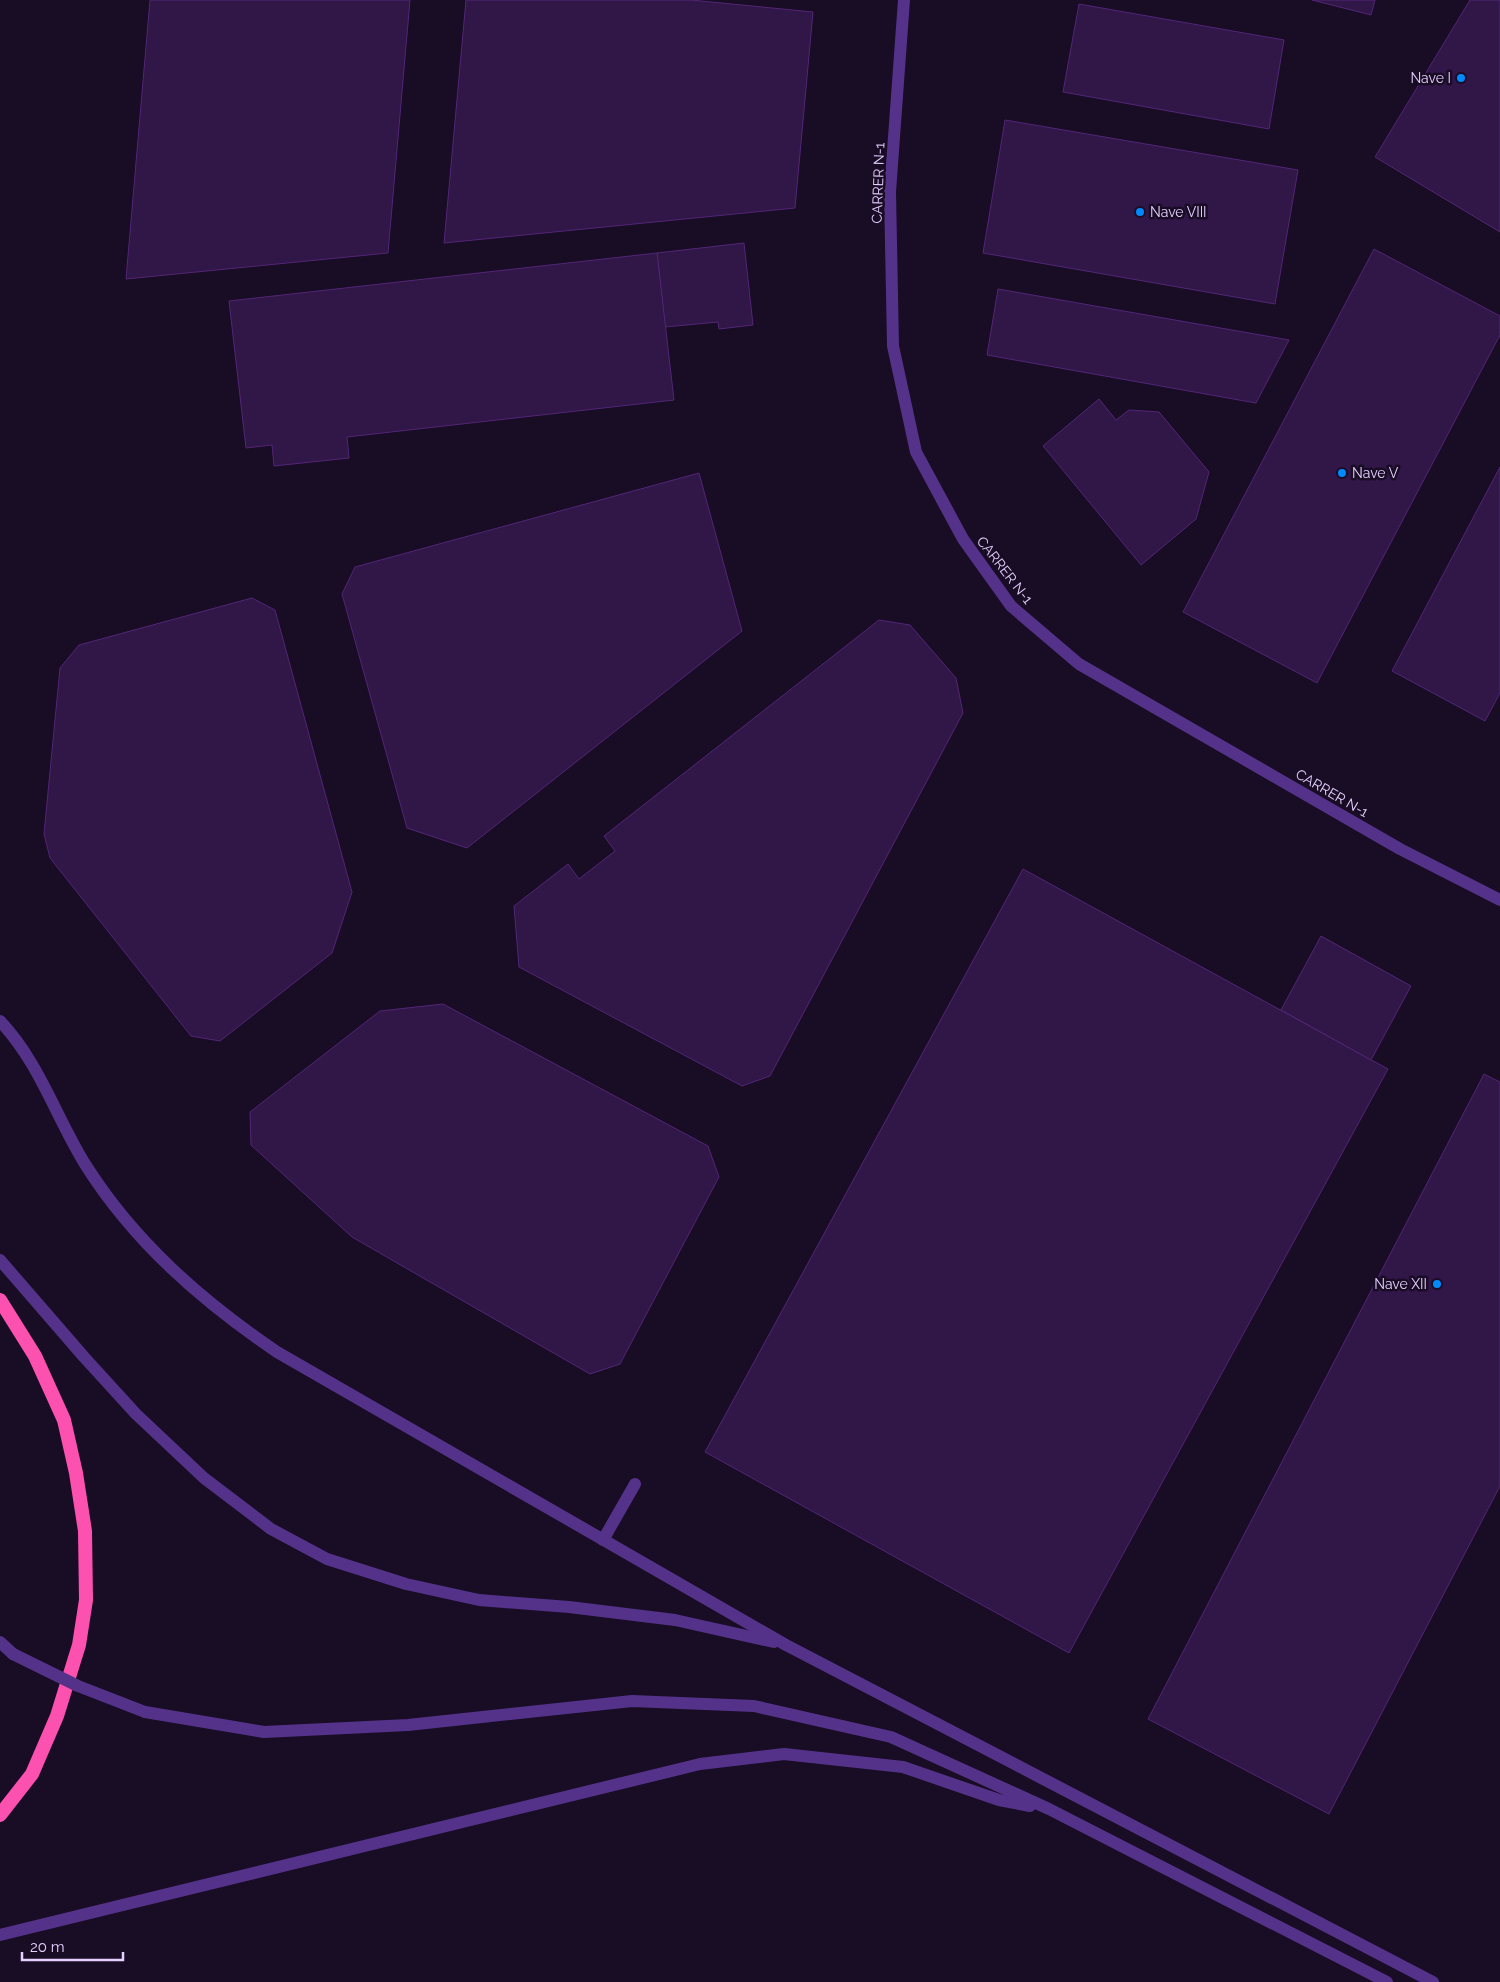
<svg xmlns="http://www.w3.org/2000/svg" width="1500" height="1982" font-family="Raleway,sans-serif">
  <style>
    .building { fill: #311648; stroke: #522676 }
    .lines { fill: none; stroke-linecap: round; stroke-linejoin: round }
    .service { stroke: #543289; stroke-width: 12 }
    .minor { stroke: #543289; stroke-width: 12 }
    .tertiary { stroke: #543289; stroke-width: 12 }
    .trunk { stroke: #fd51b0; stroke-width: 14 }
    .tertiary-bridge { stroke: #543289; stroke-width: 12 }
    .poi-dot { fill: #008afb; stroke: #190c25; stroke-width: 2 }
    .labels { text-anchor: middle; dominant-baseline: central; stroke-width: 5; stroke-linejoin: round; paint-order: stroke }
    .poi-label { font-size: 14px; fill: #e6d0ff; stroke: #190c25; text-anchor: end }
    .street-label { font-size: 14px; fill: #e6d0ff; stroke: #190c25 }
  </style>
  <rect width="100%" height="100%" fill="#190c25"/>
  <g class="building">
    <polygon points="150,0 410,0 388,253 126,279"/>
    <polygon points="466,0 691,0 813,12 795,208 444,243"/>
    <polygon points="1312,0 1375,0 1371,15"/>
    <polygon points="1470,0 1500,0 1500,232 1375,157"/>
    <polygon points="1079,4 1284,40 1269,129 1063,92"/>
    <polygon points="1005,120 1298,170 1275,304 983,253"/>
    <polygon points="744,243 753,325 719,329 718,322 665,327 657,253"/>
    <polygon points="1374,249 1500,316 1500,335 1317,683 1183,612"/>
    <polygon points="657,253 674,400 347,437 349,458 274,466 272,445 246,448 229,301"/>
    <polygon points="998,289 1289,340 1256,403 987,355"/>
    <polygon points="1099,399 1116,420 1129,410 1159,412 1209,472 1196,519 1141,565 1043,446"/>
    <polygon points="1500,467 1500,693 1485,721 1392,671"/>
    <polygon points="699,473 742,631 467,848 407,828 342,594 355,567"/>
    <polygon points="252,598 275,610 352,892 332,953 220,1041 191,1036 50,858 44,834 60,668 79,645"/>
    <polygon points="879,620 910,625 956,678 963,713 770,1076 742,1086 519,967 514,906 568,864 579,879 615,851 604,836"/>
    <polygon points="1023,869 1388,1069 1069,1653 705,1452"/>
    <polygon points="1321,936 1411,986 1371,1060 1281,1010"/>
    <polygon points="443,1004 708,1146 719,1177 620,1364 590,1374 352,1237 251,1145 250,1112 380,1011"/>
    <polygon points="1484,1074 1500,1082 1500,1486 1329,1814 1148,1719"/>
  </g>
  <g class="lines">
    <polyline class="service" points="603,1540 635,1484"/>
    <polyline class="minor" points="904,0 890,192 893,346 916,452 963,539 1011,606 1079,664 1400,849 1500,900"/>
    <g class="tertiary">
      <path d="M0,1021c39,41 56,96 85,143 49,78 117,137 192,188l509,293 647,337"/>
      <polyline points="0,1260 84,1357 136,1414 204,1478 271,1529 327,1559 406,1584 479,1600 569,1607 675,1620 774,1642"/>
      <polyline points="0,1642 13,1654"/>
      <polyline points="145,1712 264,1732 408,1725 632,1701 754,1706 891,1737 1049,1809 1387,1982"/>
      <polyline points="0,1935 700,1764 784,1754 903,1767 999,1800 1030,1806"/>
    </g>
    <polyline class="trunk" points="0,1300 35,1356 64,1420 76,1473 85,1531 86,1600 79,1645 57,1716 32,1774 0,1815"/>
    <polyline class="tertiary-bridge" points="13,1654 78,1686 145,1712"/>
  </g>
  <g class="poi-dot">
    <circle cx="1461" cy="78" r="5"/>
    <circle cx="1140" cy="212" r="5"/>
    <circle cx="1342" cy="473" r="5"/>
    <circle cx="1437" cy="1284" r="5"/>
  </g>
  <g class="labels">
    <g class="poi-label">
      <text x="1451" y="78">Nave I</text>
      <text x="1150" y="212" text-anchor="start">Nave VIII</text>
      <text x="1352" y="473" text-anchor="start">Nave V</text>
      <text x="1427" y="1284">Nave XII</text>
    </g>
    <g class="street-label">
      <text transform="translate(878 183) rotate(-88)">CARRER N-1</text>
      <text transform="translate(1005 570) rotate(52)">CARRER N-1</text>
      <text transform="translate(1332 793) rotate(30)">CARRER N-1</text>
    </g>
  </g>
  <path d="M22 1952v8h101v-8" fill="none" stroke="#e6d0ff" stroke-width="2.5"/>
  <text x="30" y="1952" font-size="15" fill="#e6d0ff" stroke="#190c25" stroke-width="4" paint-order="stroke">20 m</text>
</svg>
